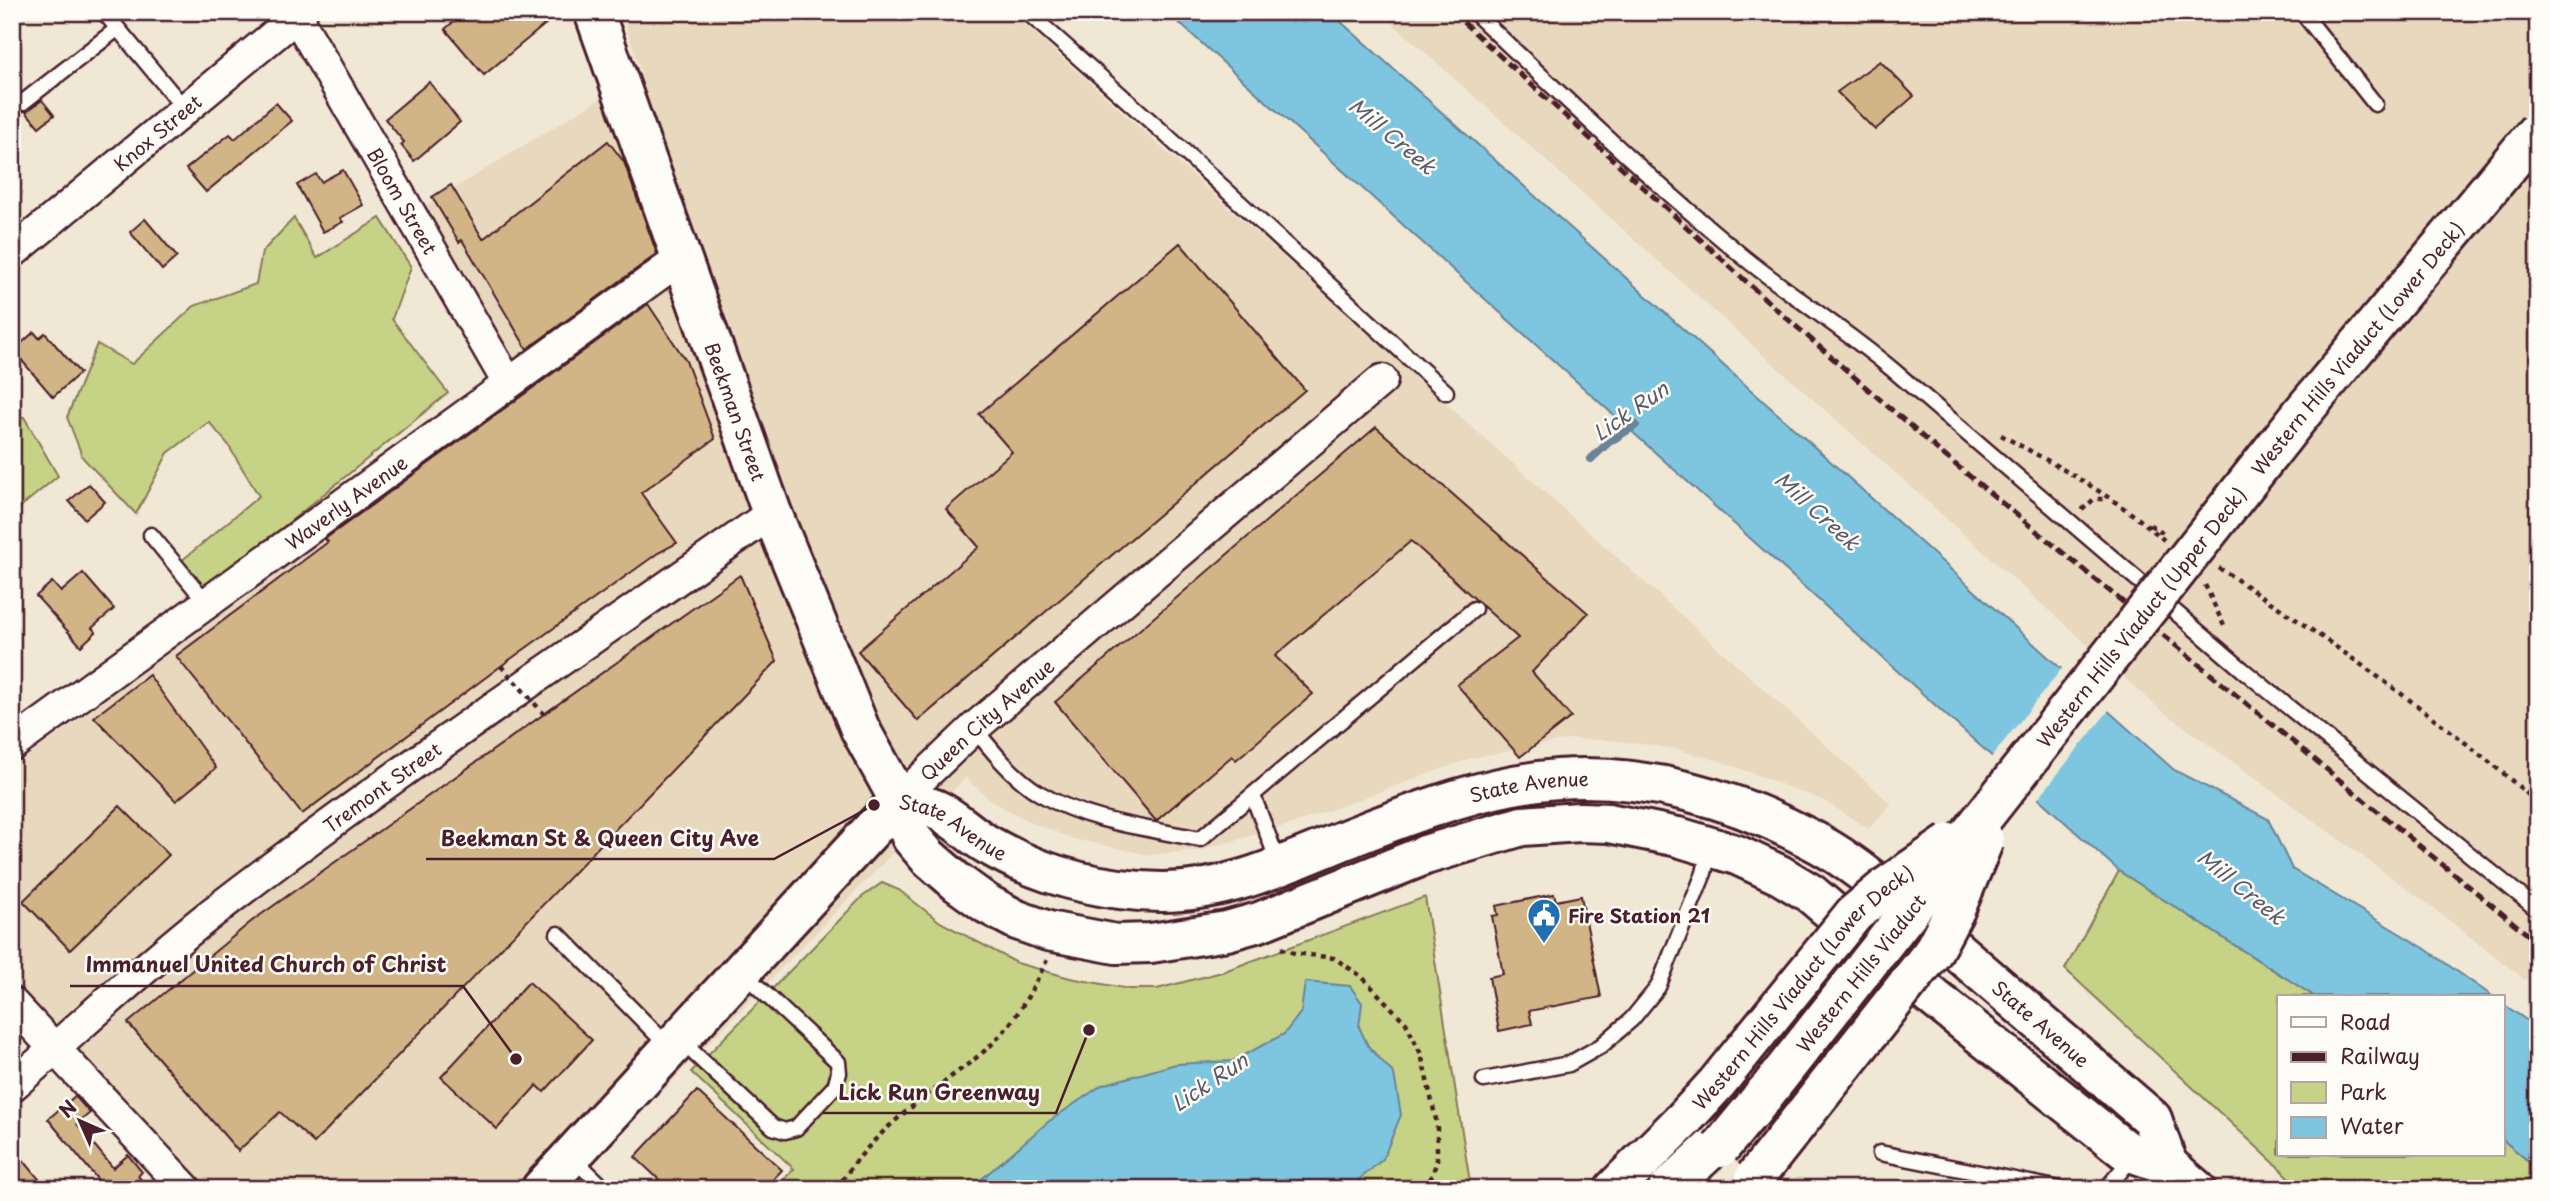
<svg xmlns="http://www.w3.org/2000/svg" width="2550" height="1201" font-family="'Playpen Sans',sans-serif">
  <style>
    .built { fill: #e7d8be }
    .green { fill: #c6d386; stroke: #887958; stroke-width: 2 }
    .water { fill: #7ec6df; stroke: #698397; stroke-width: 2 }
    .pier { fill: #f0e7d5 }
    .lines { fill: none; stroke-linecap: round; stroke-linejoin: round }
    .stream { stroke: #698397; stroke-width: 8 }
    .building { fill: #d2b587; stroke: #4a1f2b; stroke-width: 2 }
    .lane-casing { stroke: #4a1f2b; stroke-width: 19 }
    .street-casing { stroke: #4a1f2b; stroke-width: 35 }
    .secondary-casing { stroke: #4a1f2b; stroke-width: 44 }
    .path { stroke: #4a1f2b; stroke-width: 4.5; stroke-dasharray: 5 5; stroke-linecap: butt }
    .lane { stroke: #fdfcf7; stroke-width: 14 }
    .street { stroke: #fdfcf7; stroke-width: 30 }
    .secondary { stroke: #fdfcf7; stroke-width: 38 }
    .rail { stroke: #4a1f2b; stroke-width: 5; stroke-dasharray: 10 5; stroke-linecap: butt }
    .secondary-bridge-casing { stroke: #4a1f2b; stroke-width: 44; stroke-linecap: butt }
    .path-bridge { stroke: #4a1f2b; stroke-width: 4.5; stroke-dasharray: 5 5; stroke-linecap: butt }
    .secondary-bridge { stroke: #fdfcf7; stroke-width: 38 }
    .labels { text-anchor: middle; dominant-baseline: central; stroke-width: 5; stroke-linejoin: round; paint-order: stroke }
    .street-label { font-size: 19px; fill: #4a1f2b; stroke: #fdfcf7 }
    .poi-label { font-size: 19px; font-weight: bold; fill: #4a1f2b; stroke: #fdfcf7; text-anchor: start }
    .water-label { font-size: 21px; font-style: italic; fill: #5c596a; stroke: #fdfcf7 }
    .leader { fill: none; stroke: #4a1f2b; stroke-width: 2.5 }
    .callout-dot { fill: #4a1f2b; stroke: #fdfcf7; stroke-width: 2.5 }
    .callout-label { font-size: 21px; text-anchor: middle; font-weight: bold; fill: #4a1f2b; stroke: #fdfcf7; stroke-width: 5; stroke-linejoin: round; paint-order: stroke }
  </style>
  <rect width="100%" height="100%" fill="#f0e7d5"/>
  <filter id="ink" filterUnits="userSpaceOnUse"><feTurbulence type="fractalNoise" baseFrequency=".0143" numOctaves="2"/><feDisplacementMap in="SourceGraphic" scale="14" xChannelSelector="R" yChannelSelector="G"/><feConvolveMatrix kernelMatrix="1 2 1 2 8 2 1 2 1" color-interpolation-filters="sRGB"/></filter>
  <g filter="url(#ink)">
    <g class="built">
      <polygon points="621,12 1011,12 1891,804 1869,829 1825,801 1723,762 1672,748 1612,740 1570,739 1471,758 1289,825 1200,850 1150,855 1074,839 1035,824 993,802 965,778 568,1189 199,1189 12,989 12,768 524,394 419,210 642,73"/>
      <polygon points="1380,12 2538,12 2538,990 2428,904 2156,706"/>
    </g>
    <g class="green">
      <polygon points="294,218 317,258 380,218 411,267 392,319 448,393 206,590 180,562 259,496 227,443 209,422 168,453 136,514 83,458 67,417 97,344 132,364 194,306 256,284 262,252"/>
      <polygon points="12,417 24,417 58,476 12,514"/>
      <polygon points="2119,871 2314,996 2279,996 2279,1154 2503,1154 2503,1140 2538,1169 2538,1189 2302,1189 2065,969"/>
      <polygon points="882,883 899,890 940,922 1017,963 1070,978 1129,989 1157,989 1222,972 1425,897 1471,1189 774,1189 794,1169 691,1072 862,897"/>
    </g>
    <g class="water">
      <polygon points="1167,12 1330,12 2174,770 2268,819 2292,869 2424,948 2492,996 2314,996 2119,871"/>
      <polygon points="1305,982 1350,986 1362,1003 1359,1027 1368,1046 1394,1074 1401,1115 1383,1159 1354,1184 1331,1189 970,1189 1048,1122 1102,1085 1176,1064 1233,1061 1284,1034 1301,1012"/>
      <polygon points="2503,1004 2538,1028 2538,1169 2503,1140"/>
    </g>
    <polygon class="pier" points="2063,667 2110,709 2036,801 1990,759"/>
    <g class="lines">
      <polyline class="stream" points="1591,459 1609,442 1636,425"/>
    </g>
    <g class="building">
      <polygon points="465,12 560,12 484,75 445,29"/>
      <polygon points="1880,61 1914,96 1875,130 1837,92"/>
      <polygon points="429,82 460,122 414,161 401,145 404,142 385,119"/>
      <polygon points="42,100 54,115 39,127 26,112"/>
      <polygon points="276,103 292,121 206,192 186,169 230,134 235,139"/>
      <polygon points="608,141 624,162 657,254 527,349 462,240 459,242 432,197 451,185 483,239"/>
      <polygon points="343,170 363,205 340,218 343,222 323,232 297,185 316,174 321,182"/>
      <polygon points="145,219 177,257 162,270 130,232"/>
      <polygon points="1180,243 1305,390 918,721 858,651 979,547 946,509 1012,452 979,414"/>
      <polygon points="648,304 686,361 715,439 641,493 677,543 658,553 501,666 302,814 176,656 328,542 325,539"/>
      <polygon points="34,332 39,338 45,333 80,373 53,397 18,356 19,355 15,349"/>
      <polygon points="1376,427 1588,613 1532,672 1571,717 1520,757 1457,685 1518,638 1411,541 1275,656 1313,694 1236,760 1232,756 1156,821 1055,702"/>
      <polygon points="89,484 105,502 85,519 69,501"/>
      <polygon points="83,573 114,609 92,628 96,632 81,646 36,596 52,582 61,592"/>
      <polygon points="740,575 777,661 314,1143 280,1112 238,1151 128,1023 252,921"/>
      <polygon points="149,675 216,768 176,801 94,717"/>
      <polygon points="120,806 169,855 70,950 23,901"/>
      <polygon points="1554,894 1556,901 1581,896 1601,997 1529,1011 1532,1024 1499,1031 1489,977 1503,974 1492,916 1498,915 1496,906"/>
      <polygon points="529,982 592,1040 544,1092 537,1085 497,1129 441,1077"/>
      <polygon points="697,1091 782,1170 764,1189 669,1189 635,1157"/>
      <polygon points="75,1096 90,1113 77,1124 113,1168 128,1155 142,1172 138,1176 149,1189 88,1189 98,1180 48,1119"/>
      <polygon points="12,1146 47,1189 12,1189"/>
    </g>
    <g class="lines">
      <defs>
        <g id="lane">
          <polyline points="104,12 184,108"/>
          <polyline points="1027,12 1165,134 1446,392"/>
          <path d="M1474,12c87,83 174,166 267,243 49,40 103,74 152,115l350,300 295,240"/>
          <polyline points="2302,12 2375,104"/>
          <polyline points="22,103 117,29"/>
          <polyline points="151,535 206,602"/>
          <path d="M974,728c19,24 39,49 65,65 48,29 108,35 161,46l274,-230"/>
          <polyline points="1253,796 1279,864"/>
          <polyline points="558,934 669,1047"/>
          <polyline points="680,1040 773,1127 785,1131 796,1128 835,1086 839,1073 838,1062 742,972"/>
          <polyline points="1484,1080 1569,1064 1601,1046 1632,1019 1658,987 1704,873 1710,847"/>
          <polyline points="1880,1153 2060,1189"/>
          <polyline points="572,1157 605,1189"/>
          <polyline points="2106,1189 2126,1165 2125,1152"/>
        </g>
        <g id="street">
          <path id="s1" d="M297,17l211,366"/>
          <path id="s2" d="M12,253l290,-241"/>
          <path id="s3" d="M12,745l668,-486"/>
          <path id="s4" d="M899,800l75,-72 408,-348"/>
          <polyline points="12,1003 186,1189"/>
          <path id="s5" d="M12,1086c67,-58 131,-119 200,-173 181,-140 373,-268 560,-400"/>
        </g>
        <g id="secondary">
          <path id="s6" d="M594,12l178,501 88,216 39,71 12,37 17,20 30,26 29,21 30,16 31,11 68,13 35,-1 76,-12 32,-9 166,-67 97,-29 58,-4 29,1 69,14 59,18 43,20 30,18 124,105 191,152 43,15 28,24"/>
          <path id="s7" d="M899,800c12,3 25,5 36,9 19,8 35,26 53,36 54,31 113,46 174,47 72,0 135,-34 200,-59 62,-24 128,-49 196,-54 87,-6 175,19 252,60 32,16 60,39 88,61l254,219 16,46"/>
          <polyline points="541,1189 899,800"/>
          <polyline points="1614,1189 1684,1119"/>
          <polyline points="1668,1189 1742,1120"/>
        </g>
      </defs>
      <use href="#lane" class="lane-casing"/>
      <use href="#street" class="street-casing"/>
      <use href="#secondary" class="secondary-casing"/>
      <g class="path">
        <path d="M2001,435c57,31 115,62 163,105"/>
        <polyline points="2082,510 2094,499 2107,499"/>
        <polyline points="2150,525 2167,535"/>
        <path d="M2219,568c110,72 219,148 319,235"/>
        <polyline points="2205,585 2225,628"/>
        <polyline points="1281,948 1294,953 1334,958 1361,976 1406,1023 1421,1054 1437,1124 1437,1161 1427,1189"/>
        <path d="M837,1189c28,-47 68,-78 111,-110 16,-12 32,-23 46,-37 24,-24 38,-52 53,-82"/>
      </g>
      <use href="#lane" class="lane"/>
      <use href="#street" class="street"/>
      <use href="#secondary" class="secondary"/>
      <polyline class="rail" points="1452,12 1774,307 1939,451 2538,943"/>
      <defs>
        <g id="secondary-bridge">
          <path id="s8" d="M1751,1112l550,-698 237,-284"/>
          <path id="s9" d="M1684,1119l33,-36 137,-169 32,-27 64,-44"/>
          <polyline points="1720,1148 1766,1092"/>
          <polyline points="1755,1177 1932,953 1955,910 1984,840"/>
        </g>
      </defs>
      <use href="#secondary-bridge" class="secondary-bridge-casing"/>
      <polyline class="path-bridge" points="501,666 544,714"/>
      <use href="#secondary-bridge" class="secondary-bridge"/>
    </g>
  </g>
  <defs>
    <symbol id="civic-pin" viewBox="-11 -11 22 30"><path d="M0 17L-7.5 6A9.5 9.5 0 1 1 7.5 6Z" fill="#1f6fb2" stroke="#fdfcf7"/><path d="M-.6-6.5H3V-4.5H.6V-3L4-1V1h2V6H-6V1h2V-1L-.6-3ZM-1.2 2.5V6h2.4V2.5Z" fill="#fff"/></symbol>
  </defs>
  <g fill-rule="evenodd">
    <use href="#civic-pin" x="1525" y="896" width="38" height="52"/>
  </g>
  <g class="labels">
    <g class="street-label">
      <text stroke="none"><textPath href="#s2" startOffset="189">Knox Street</textPath></text>
      <text stroke="none"><textPath href="#s1" startOffset="212">Bloom Street</textPath></text>
      <text stroke="none"><textPath href="#s8" startOffset="975">Western Hills Viaduct (Lower Deck)</textPath></text>
      <text stroke="none"><textPath href="#s6" startOffset="424">Beekman Street</textPath></text>
      <text stroke="none"><textPath href="#s3" startOffset="413">Waverly Avenue</textPath></text>
      <text stroke="none"><textPath href="#s8" startOffset="630">Western Hills Viaduct (Upper Deck)</textPath></text>
      <text stroke="none"><textPath href="#s4" startOffset="119">Queen City Avenue</textPath></text>
      <text stroke="none"><textPath href="#s5" startOffset="476">Tremont Street</textPath></text>
      <text stroke="none"><textPath href="#s7" startOffset="668">State Avenue</textPath></text>
      <text stroke="none"><textPath href="#s7" startOffset="61">State Avenue</textPath></text>
      <text stroke="none"><textPath href="#s8" startOffset="177">Western Hills Viaduct</textPath></text>
      <text stroke="none"><textPath href="#s9" startOffset="178">Western Hills Viaduct (Lower Deck)</textPath></text>
      <text stroke="none"><textPath href="#s7" startOffset="1256">State Avenue</textPath></text>
    </g>
    <g class="poi-label">
      <text x="1568" y="915">Fire Station 21</text>
    </g>
    <g class="water-label">
      <text transform="translate(1393 135) rotate(40)">Mill Creek</text>
      <text transform="translate(1630 410) rotate(-35)">Lick Run</text>
      <text transform="translate(1818 510) rotate(42)">Mill Creek</text>
      <text transform="translate(2242 886) rotate(39)">Mill Creek</text>
      <text transform="translate(1209 1081) rotate(-34)">Lick Run</text>
    </g>
  </g>
  <path class="leader" d="M874 805L774 859H426M516 1059L463 986H70M1089 1030L1056 1113H823"/>
  <g class="callout-dot">
    <circle cx="874" cy="805" r="7"/>
    <circle cx="516" cy="1059" r="7"/>
    <circle cx="1089" cy="1030" r="7"/>
  </g>
  <g class="callout-label">
    <text x="600" y="846">Beekman St &amp; Queen City Ave</text>
    <text x="266" y="972">Immanuel United Church of Christ</text>
    <text x="939" y="1100">Lick Run Greenway</text>
  </g>
  <rect width="2550" height="1201" fill="none" stroke="#fdfcf7" stroke-width="42"/>
  <rect x="21" y="21" width="2508" height="1159" fill="none" stroke="#4a1f2b" stroke-width="2.5" filter="url(#ink)"/>
  <rect x="2277" y="995" width="228" height="161" fill="#fdfcf7" stroke="#b5a4a5" stroke-width="2"/>
  <rect x="2291" y="1017" width="35" height="10" fill="#fdfcf7" stroke="#b5a4a5" stroke-width="2"/>
  <text x="2340" y="1030" font-size="21" fill="#4a1f2b">Road</text>
  <rect x="2291" y="1052" width="35" height="10" fill="#4a1f2b" stroke="#b5a4a5" stroke-width="2"/>
  <text x="2340" y="1064" font-size="21" fill="#4a1f2b">Railway</text>
  <rect x="2291" y="1082" width="35" height="21" fill="#c6d386" stroke="#b5a4a5" stroke-width="2"/>
  <text x="2340" y="1100" font-size="21" fill="#4a1f2b">Park</text>
  <rect x="2291" y="1117" width="35" height="21" fill="#7ec6df" stroke="#b5a4a5" stroke-width="2"/>
  <text x="2340" y="1134" font-size="21" fill="#4a1f2b">Water</text>
  <g transform="translate(80 1121) rotate(315)" stroke="#fdfcf7" stroke-width="5" paint-order="stroke">
  <path d="M0-5L12 26L0 18L-12 26Z" fill="#4a1f2b"/>
  <text y="-10" font-size="19" font-weight="bold" text-anchor="middle" fill="#4a1f2b">N</text>
  </g>
</svg>
